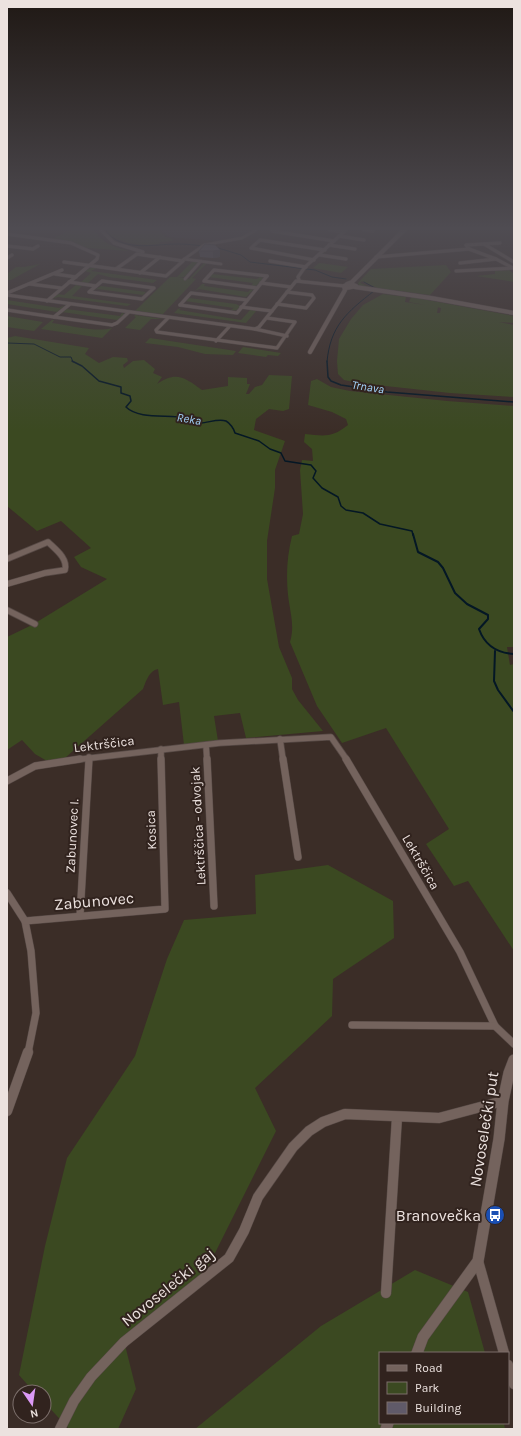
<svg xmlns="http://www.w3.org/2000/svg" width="521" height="1436" font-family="Karla,sans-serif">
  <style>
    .education { fill: #42333f }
    .green { fill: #3b4921 }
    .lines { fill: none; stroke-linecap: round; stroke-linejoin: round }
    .stream-far2 { stroke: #041725; stroke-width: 1 }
    .stream-far1 { stroke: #041725; stroke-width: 1.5 }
    .stream { stroke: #041725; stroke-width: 2 }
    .pedestrian-casing { stroke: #574a46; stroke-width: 3.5 }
    .minor-far3-casing { stroke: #574a46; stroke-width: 4 }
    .minor-far2-casing { stroke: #574a46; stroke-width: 7 }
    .minor-far1-casing { stroke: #574a46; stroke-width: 8 }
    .minor-casing { stroke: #574a46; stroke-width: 11 }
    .tertiary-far1-casing { stroke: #574a46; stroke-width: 5 }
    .tertiary-casing { stroke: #574a46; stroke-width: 12 }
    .pedestrian { stroke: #74635d; stroke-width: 2.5 }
    .minor-far3 { stroke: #74635d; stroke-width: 3 }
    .minor-far2 { stroke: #74635d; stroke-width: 5.5 }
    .minor-far1 { stroke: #74635d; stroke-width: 7 }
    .minor { stroke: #74635d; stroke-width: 10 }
    .tertiary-far1 { stroke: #74635d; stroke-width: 4 }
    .tertiary { stroke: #74635d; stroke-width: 11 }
    .wall { fill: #534d5a }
    .shaded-wall { fill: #433f4a }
    .building { fill: #605a69; stroke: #433f4a }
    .labels { text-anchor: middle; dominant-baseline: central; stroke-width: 4; stroke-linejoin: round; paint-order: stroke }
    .far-water-label { font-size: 12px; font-style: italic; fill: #a4d5fd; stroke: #31231e }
    .street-label { font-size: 13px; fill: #ece2df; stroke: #31231e }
    .near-street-label { font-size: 16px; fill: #ece2df; stroke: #31231e }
    .near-poi-label { font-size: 16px; fill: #ece2df; stroke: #31231e; text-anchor: end }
  </style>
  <rect width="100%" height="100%" fill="#3b2d27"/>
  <polygon class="education" points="164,230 254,230 238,238 219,241 169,237 162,231"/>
  <g class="green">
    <path d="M71,230h23c9,14 20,17 35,21l-42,-3 -33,-10z"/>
    <path d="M107,230h54l-2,1 7,6 5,1 2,3 -14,1 1,2c-19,2 -33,0 -50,-8z"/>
    <polygon points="193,261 200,262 184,277 178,277 189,279 205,262 214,264 207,263 192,278 196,279 163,314 135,311 170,277 177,277"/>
    <polygon points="319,263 320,263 348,267 341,273 313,268"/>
    <polygon points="40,264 11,280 7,280 7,274 16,267 24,267"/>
    <polygon points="446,265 451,272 430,295 377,288 362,281 360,283 372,288 359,286 358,283 371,269"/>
    <polygon points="92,267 97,268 91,271 157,280 153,283 109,277 98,274 88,283 80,283 91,273 85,271"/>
    <polygon points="509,270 514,274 514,282 476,276 495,274 495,271"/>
    <path d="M212,274l45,5 3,-2 4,1c-4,5 -7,9 -13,8l2,-3 -44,-6z"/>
    <polygon points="202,284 205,284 204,286 248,292 251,289 253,290 246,297 199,289 195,291"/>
    <polygon points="76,285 82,286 72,296 131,304 127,306 58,297 52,299 58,294 64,295"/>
    <polygon points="101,286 146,292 143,295 97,289 93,291"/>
    <polygon points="383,294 406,297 405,302 438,307 437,313 440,313 441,308 409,302 411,297 514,316 514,323 499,322 514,325 514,397 450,393 358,383 344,380 338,374 337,361 339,339 351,319 363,305"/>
    <polygon points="189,298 236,304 240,306 237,310 229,311 234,308 185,301"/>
    <polygon points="7,300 59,308 65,305 57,312 7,304"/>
    <polygon points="72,305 66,309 120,316 122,313 125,314 112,324 117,320 62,312 58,316"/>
    <polygon points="181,308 179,310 241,320 251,309 257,310 246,323 174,313 178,309"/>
    <polygon points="135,315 163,319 151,319 140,330 118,327 125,328 136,317 134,316"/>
    <polygon points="7,316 43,322 34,331 7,327 7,321 9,319 7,319"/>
    <path d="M52,320h2l-2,3c17,2 45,10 60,5l-10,10 -61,-9z"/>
    <path d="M15,336l74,12 -4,6 14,9 14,-6 14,1 1,3 -5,4 1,3 9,-7 11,-1 11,9 -2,4 9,4 -5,7c19,-13 27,-7 45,6l26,-4v-9l19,1v6h3l-4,10h3l6,-7 7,-2 7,-10 23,1 -3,33 -6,2 -14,-2 -13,10 -2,11 31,11 -10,29v18l-8,53v38l12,68 13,31v11l6,11 25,31 -77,7 -6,-25 -26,3 4,25 -34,4 -5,-43 -16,3 -5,-36c-9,2 -12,12 -15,20l-78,69 -18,3 -12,-7 -13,-14 -15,10v-113l25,-12 75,-46 -26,-12 -7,-10 17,-9 -30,-27 -24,10 -30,-25v-168z"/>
    <polygon points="150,338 236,351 233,355 205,354 178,347 145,343"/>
    <polygon points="243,347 281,353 278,356 268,355 266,357 238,353"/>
    <path d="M317,379l14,8 19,4 97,10 67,5v241h-7l3,18 4,-1v287l-46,-70 -14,5 -28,-42 23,-15 -63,-101 -44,15 -25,-37 -27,-64c5,-16 0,-30 -2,-47 -2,-20 -1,-39 4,-59l7,-2 4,-20 -3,-44 2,-10 11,1 -1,-12 -8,-7 1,-8c19,2 27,4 43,-9l-2,-6 -14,-7 -24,-7 3,-24z"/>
    <polygon points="328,865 393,901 394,938 333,979 332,1016 255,1088 276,1131 207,1269 125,1345 136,1389 118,1429 69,1429 44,1402 44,1392 34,1392 19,1375 45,1246 67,1158 135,1056 167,959 184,920 256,914 255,875"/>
    <polygon points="415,1270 468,1292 485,1353 380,1353 380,1423 504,1423 505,1429 195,1429 321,1326"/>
  </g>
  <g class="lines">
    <g class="stream-far2">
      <path d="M105,230c17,23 48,14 73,14 8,0 17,1 25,2"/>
      <polyline points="215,247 241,255 250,262 315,270 332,277 346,279"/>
      <polyline points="364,282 375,288"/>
      <polyline points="7,343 34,344 60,357 71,357 73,362"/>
      <path d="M327,362c3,-36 20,-50 47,-71"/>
    </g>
    <g class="stream-far1">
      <path d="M72,361l10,5 17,15 22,6v6l9,3 1,5 -5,6c13,13 43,7 60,11 6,1 9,5 15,5 7,0 17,-5 25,-2 4,2 8,8 9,12l24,8 11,8 11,4 4,8 26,4 5,6 -3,7 9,10 16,9 3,9 5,4 17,3 17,11 32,7 1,4"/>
      <polyline points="327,361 328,377 331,381 341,385 387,392 514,402"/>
    </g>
    <g class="stream">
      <path d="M413,534l5,18 20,10 5,6 12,25 12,11 21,11v4l-9,10c6,17 18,24 35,25"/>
      <polyline points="495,651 494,681 498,690 514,712"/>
    </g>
    <defs>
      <g id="pedestrian">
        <polyline points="184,259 221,264"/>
        <polyline points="183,260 204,245 242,238 256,230"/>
        <polyline points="185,279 201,261"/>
      </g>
      <g id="minor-far3">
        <polyline points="101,230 114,243 143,252"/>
        <polyline points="330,230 344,232"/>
        <polyline points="363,230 373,231"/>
        <polyline points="272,231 334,241"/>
        <polyline points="7,234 71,243 98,255 97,259 47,301"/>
        <polyline points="339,236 364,240"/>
        <polyline points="484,244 514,262"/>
        <polyline points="329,245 355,249"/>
        <polyline points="7,246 33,249 38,246"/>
        <polyline points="320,255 346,259"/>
        <polyline points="376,257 469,249"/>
        <polyline points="7,258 12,255"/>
        <polyline points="314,260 251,248 260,240 325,250"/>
        <polyline points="270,261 306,267"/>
        <polyline points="64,262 166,276 183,261 137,254 116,269"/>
        <polyline points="460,263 496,259 469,249 466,245 500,243"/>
        <polyline points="456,271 513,268 496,259"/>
        <polyline points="140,273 160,257"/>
        <polyline points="55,274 76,277"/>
        <polyline points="299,280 298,277 305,267 346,230"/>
        <polygon points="102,281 154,288 142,299 89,292"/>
        <polyline points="69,282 96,286"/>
        <polyline points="261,283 291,287"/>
        <polyline points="30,284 61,288"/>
        <polyline points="257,288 204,281 214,270 267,276"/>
        <polyline points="7,293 62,270"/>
        <polyline points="7,295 255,329 287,336"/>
        <polyline points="277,304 306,308 314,298 312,295 287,292"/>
        <polyline points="180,305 237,313 267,276"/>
        <polyline points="180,305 191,293 247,300"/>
        <polyline points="241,307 272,311"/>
        <polyline points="7,310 54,317 70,304"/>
        <polyline points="54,317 112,325 117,323 129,312"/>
        <polyline points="168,318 156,330 157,332 277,348 295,322 267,318"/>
        <polyline points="255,329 259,327 296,281 344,286"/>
        <polyline points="216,341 229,327"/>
      </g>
      <g id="minor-far2">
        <path d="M7,559l41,-17c7,7 20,16 17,28l-20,3 -38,11"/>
        <polyline points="7,610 35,624"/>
        <polyline points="280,739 283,760"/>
        <polyline points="206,745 207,760"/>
        <polyline points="161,749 161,760"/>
        <polyline points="74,760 220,743 331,737 347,760"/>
        <polyline points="89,760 89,757"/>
      </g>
      <g id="minor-far1">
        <polyline points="207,759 214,906"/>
        <polyline points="283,759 298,857"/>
        <polyline points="346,759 460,952 495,1026 514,1044"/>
        <polyline points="7,781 35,766 80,759"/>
        <polyline points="7,893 25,921 31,951 36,1013 28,1053"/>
        <polyline points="80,916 89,759"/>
        <polyline points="25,921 165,909 161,759"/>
        <polyline points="352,1025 495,1026"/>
      </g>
      <g id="minor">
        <polyline points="7,1111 28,1052"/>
        <polyline points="478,1261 504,1353"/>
        <polyline points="386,1293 397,1117"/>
        <polyline points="508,1365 514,1384"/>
        <polyline points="60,1429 74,1401 91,1377 124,1342 229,1258 244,1231 258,1197 293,1147 309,1131 323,1122 345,1114 439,1118 503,1101"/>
      </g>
      <g id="tertiary-far1">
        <polyline points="347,284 352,282 404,230"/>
        <polyline points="355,287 431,298 514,313"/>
        <polyline points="310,352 345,290 344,286 350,284 356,286 346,288"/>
      </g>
      <g id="tertiary">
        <polyline points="417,1353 423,1337 478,1261 499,1139 503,1101 509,1073 514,1060"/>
        <polyline points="386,1429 388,1423"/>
      </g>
    </defs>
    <use href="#pedestrian" class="pedestrian-casing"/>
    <use href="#minor-far3" class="minor-far3-casing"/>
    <use href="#minor-far2" class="minor-far2-casing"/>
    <use href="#minor-far1" class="minor-far1-casing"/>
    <use href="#minor" class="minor-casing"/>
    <use href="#tertiary-far1" class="tertiary-far1-casing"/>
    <use href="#tertiary" class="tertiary-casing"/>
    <use href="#pedestrian" class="pedestrian"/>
    <use href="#minor-far3" class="minor-far3"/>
    <use href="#minor-far2" class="minor-far2"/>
    <use href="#minor-far1" class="minor-far1"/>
    <use href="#minor" class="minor"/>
    <use href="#tertiary-far1" class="tertiary-far1"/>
    <use href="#tertiary" class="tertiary"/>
  </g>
  <polygon class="wall" points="220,250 220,257 213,258 200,257 199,251"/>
  <polygon class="shaded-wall" points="220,250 220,257 213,258 213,251"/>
  <polygon class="building" points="205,244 215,245 220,250 213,251 199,251"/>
  <linearGradient id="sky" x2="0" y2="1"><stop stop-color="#201915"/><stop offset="0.53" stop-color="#4f4c52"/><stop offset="1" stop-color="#4f4c52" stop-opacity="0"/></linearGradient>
  <rect width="521" height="431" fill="url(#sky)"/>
  <defs>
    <symbol id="bus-disc" viewBox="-11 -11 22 22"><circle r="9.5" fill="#1a4fb4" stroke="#31231e"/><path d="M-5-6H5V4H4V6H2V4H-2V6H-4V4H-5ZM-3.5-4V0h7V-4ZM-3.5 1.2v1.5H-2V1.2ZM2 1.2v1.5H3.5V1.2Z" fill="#fff"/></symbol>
  </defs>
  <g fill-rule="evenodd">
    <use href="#bus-disc" x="484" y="1204" width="22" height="22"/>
  </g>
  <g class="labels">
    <g class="far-water-label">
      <text transform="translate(368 387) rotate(9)">Trnava</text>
      <text transform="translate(189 419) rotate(9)">Reka</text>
    </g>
    <g class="street-label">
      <text transform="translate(104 744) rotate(-7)">Lektrščica</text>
      <text transform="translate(198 826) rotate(-93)">Lektrščica - odvojak</text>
      <text transform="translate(151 830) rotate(-92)">Kosica</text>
      <text transform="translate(72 836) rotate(-87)">Zabunovec I.</text>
      <text transform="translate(421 862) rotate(60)">Lektrščica</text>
    </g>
    <g class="near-street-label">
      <text transform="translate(94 901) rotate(-5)">Zabunovec</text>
      <text transform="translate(484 1129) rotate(-81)">Novoselečki put</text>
      <text transform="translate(168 1287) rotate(-39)">Novoselečki gaj</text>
    </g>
    <g class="near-poi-label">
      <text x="481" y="1215">Branovečka</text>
    </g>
  </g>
  <rect width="521" height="1436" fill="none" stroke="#ece2df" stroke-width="16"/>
  <rect x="379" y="1352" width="130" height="72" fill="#31231e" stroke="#7c6f6b"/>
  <rect x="387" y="1365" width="20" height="6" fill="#74635d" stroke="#7c6f6b"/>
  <text x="415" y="1372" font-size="12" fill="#ece2df">Road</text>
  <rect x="387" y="1382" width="20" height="12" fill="#3b4921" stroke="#7c6f6b"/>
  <text x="415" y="1392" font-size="12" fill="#ece2df">Park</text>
  <rect x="387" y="1402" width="20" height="12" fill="#605a69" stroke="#7c6f6b"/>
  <text x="415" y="1412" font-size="12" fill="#ece2df">Building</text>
  <g transform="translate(32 1404) rotate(167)"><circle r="19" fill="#31231e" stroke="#7c6f6b"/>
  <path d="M0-3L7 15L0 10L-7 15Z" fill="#db99f5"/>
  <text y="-6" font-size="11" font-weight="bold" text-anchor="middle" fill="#ece2df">N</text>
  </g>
</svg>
